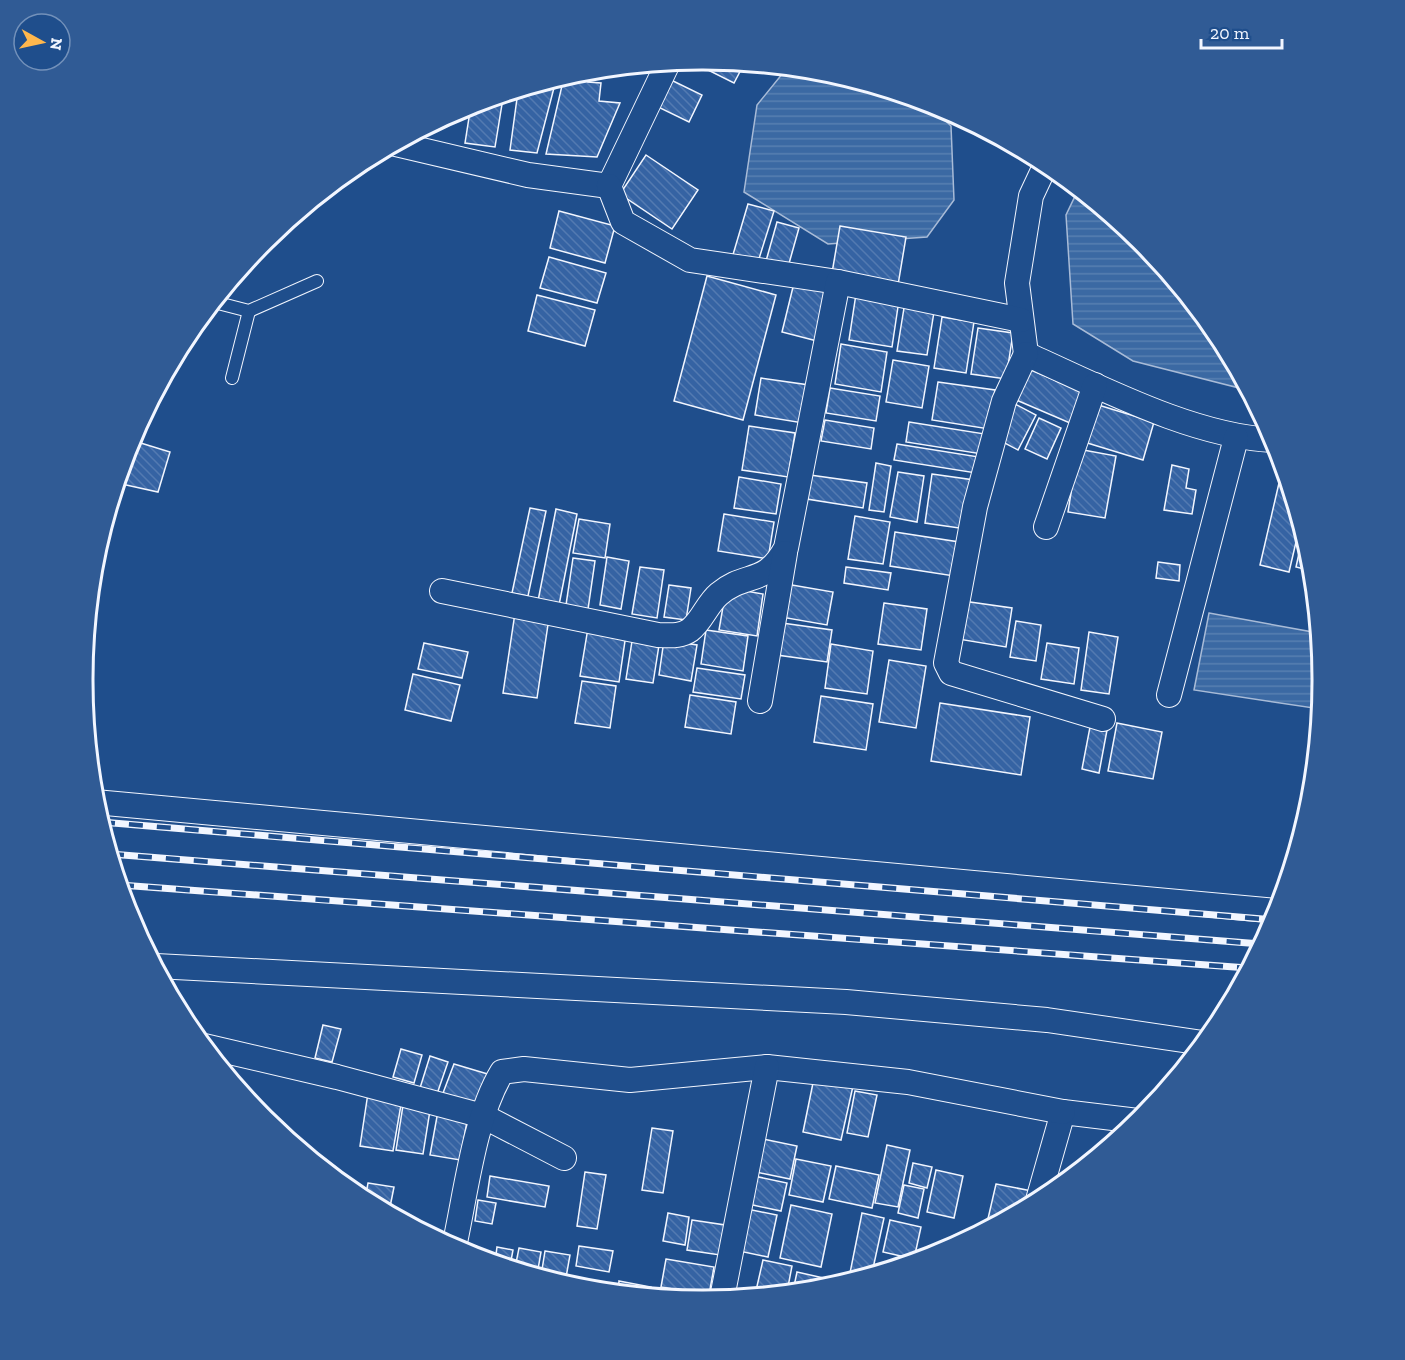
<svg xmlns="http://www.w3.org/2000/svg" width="1405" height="1360" font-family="'Zilla Slab',serif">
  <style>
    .water { fill: url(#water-rules); stroke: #a8bbd7; stroke-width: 1.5 }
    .building { fill: url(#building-back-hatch); stroke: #f2f6ff; stroke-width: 1.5 }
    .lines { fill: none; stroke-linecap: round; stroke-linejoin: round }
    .service-casing { stroke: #f2f6ff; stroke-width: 14 }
    .minor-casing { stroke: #f2f6ff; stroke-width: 26 }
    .service { stroke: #1f4e8c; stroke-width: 12 }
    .minor { stroke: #1f4e8c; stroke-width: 24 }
    .rail-casing { stroke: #f2f6ff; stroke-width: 7 }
    .rail { stroke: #1f4e8c; stroke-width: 4.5; stroke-dasharray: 14; stroke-linecap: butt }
    .rim { fill: none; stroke: #f2f6ff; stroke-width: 3 }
  </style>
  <defs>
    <pattern id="water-rules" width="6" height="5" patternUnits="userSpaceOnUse" patternTransform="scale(1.5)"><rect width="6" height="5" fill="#3b69a3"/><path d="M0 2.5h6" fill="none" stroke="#587fb1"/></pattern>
    <pattern id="building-back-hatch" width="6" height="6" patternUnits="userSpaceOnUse" patternTransform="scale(1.5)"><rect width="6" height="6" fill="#3563a3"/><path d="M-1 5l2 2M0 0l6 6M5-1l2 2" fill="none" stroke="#537ab1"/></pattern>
  </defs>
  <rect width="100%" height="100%" fill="#1f4e8c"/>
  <g class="water">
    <polygon points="787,68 824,72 928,104 951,126 954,200 927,237 828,244 744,192 757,105"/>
    <polygon points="1078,190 1141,242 1218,336 1247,390 1133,361 1073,324 1066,215"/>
    <polygon points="1209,613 1318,633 1322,680 1320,709 1194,690"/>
  </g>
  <g class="building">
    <polygon points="703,60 744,64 734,83 690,61"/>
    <polygon points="589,71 588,82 601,83 599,101 620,103 597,157 546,154 564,77"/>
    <polygon points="669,79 702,95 689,122 656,106"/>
    <polygon points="556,80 537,153 510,150 518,91"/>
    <polygon points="499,97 503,98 495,147 465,143 471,105"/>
    <polygon points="646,155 698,190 672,229 620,194"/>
    <polygon points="748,204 774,211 757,265 732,258"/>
    <polygon points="559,211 615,226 605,263 550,248"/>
    <polygon points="777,222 799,228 788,267 766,261"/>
    <polygon points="840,226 906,237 898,285 832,273"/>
    <polygon points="549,257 606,273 597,303 540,288"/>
    <polygon points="707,276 776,295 743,420 674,401"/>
    <polygon points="794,283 832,292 821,342 782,332"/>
    <polygon points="856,294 899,300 892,347 849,340"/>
    <polygon points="537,295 595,310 585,346 528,331"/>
    <polygon points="904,308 934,312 927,355 897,351"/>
    <polygon points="942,317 974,322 966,373 934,368"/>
    <polygon points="978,328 1013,333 1006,379 971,374"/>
    <polygon points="841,344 887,352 881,392 835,384"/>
    <polygon points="893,360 929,366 922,408 886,402"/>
    <polygon points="1026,368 1083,392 1070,423 1014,399"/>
    <polygon points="761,378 809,385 803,423 755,415"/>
    <polygon points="938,382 995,390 989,429 932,420"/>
    <polygon points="830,388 880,396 876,421 826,413"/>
    <polygon points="1015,404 1036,415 1018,450 997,439"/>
    <polygon points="1095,404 1154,422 1143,460 1084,442"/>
    <polygon points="1039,418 1061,428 1047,459 1025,449"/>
    <polygon points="825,420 874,428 871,449 821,441"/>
    <polygon points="909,422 985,434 982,454 906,442"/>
    <polygon points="749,426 795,433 788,477 742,470"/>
    <polygon points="131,440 170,452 158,492 117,483"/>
    <polygon points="897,444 979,457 976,473 894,460"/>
    <polygon points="1078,449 1116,456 1105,518 1068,512"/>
    <polygon points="876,463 891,466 884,512 869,510"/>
    <polygon points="1172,465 1189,469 1186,488 1196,490 1192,514 1164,510"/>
    <polygon points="898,472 924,476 917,522 890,517"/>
    <polygon points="932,474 974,480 966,529 925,523"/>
    <polygon points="810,475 867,483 863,508 807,499"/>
    <polygon points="739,477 781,484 776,514 734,508"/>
    <polygon points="1279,483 1288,485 1300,525 1289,572 1260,565"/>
    <polygon points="530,508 546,511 528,596 512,593"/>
    <polygon points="556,509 577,514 559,605 538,601"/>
    <polygon points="724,514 774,522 768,559 718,551"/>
    <polygon points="855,516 890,522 883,564 848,559"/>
    <polygon points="579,519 610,524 605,558 573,553"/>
    <polygon points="895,532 959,542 954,576 890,566"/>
    <polygon points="1303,535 1311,559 1312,571 1296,567"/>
    <polygon points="607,557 629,561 621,609 600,605"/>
    <polygon points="573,558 595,561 588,609 566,605"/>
    <polygon points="1158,562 1180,565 1179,581 1156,578"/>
    <polygon points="640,567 664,570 657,618 632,614"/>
    <polygon points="846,567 891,573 888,590 844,583"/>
    <polygon points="786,584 833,592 827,625 781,617"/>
    <polygon points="669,585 691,588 686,620 664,617"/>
    <polygon points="729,588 763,594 757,636 719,630 725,595"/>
    <polygon points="963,601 1012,608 1006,647 958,639"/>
    <polygon points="884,603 927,609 921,650 878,644"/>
    <polygon points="515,613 549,618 537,698 503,693"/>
    <polygon points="1016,621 1041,625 1036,661 1010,657"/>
    <polygon points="782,623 832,630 827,662 777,655"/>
    <polygon points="588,628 626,634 619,682 580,676"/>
    <polygon points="706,630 748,636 743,671 701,664"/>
    <polygon points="1089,632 1118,637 1109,694 1081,690"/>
    <polygon points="633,635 660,639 653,683 626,679"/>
    <polygon points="664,640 697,645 691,681 659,675"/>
    <polygon points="424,643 468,652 462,678 418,669"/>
    <polygon points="1047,643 1079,648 1074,684 1041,679"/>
    <polygon points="831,644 873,651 867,694 825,688"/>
    <polygon points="889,660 926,666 916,728 879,722"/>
    <polygon points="697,668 745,675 741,699 693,692"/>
    <polygon points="413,674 460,685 451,721 405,710"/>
    <polygon points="582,681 616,686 610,728 575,723"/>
    <polygon points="690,695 736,702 731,734 685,727"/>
    <polygon points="821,696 873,704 866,750 814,742"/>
    <polygon points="940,703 1030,717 1021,775 931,761"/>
    <polygon points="1117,723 1162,732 1153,779 1108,771"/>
    <polygon points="1090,727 1107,730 1099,773 1082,769"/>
    <polygon points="323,1025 341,1029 332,1062 315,1058"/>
    <polygon points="401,1049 422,1055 414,1083 393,1077"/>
    <polygon points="430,1056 448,1062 437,1094 420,1088"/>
    <polygon points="454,1064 491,1075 477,1107 443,1093"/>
    <polygon points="814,1078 853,1086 841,1140 803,1132"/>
    <polygon points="855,1091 877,1095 868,1137 847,1133"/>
    <polygon points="368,1093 402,1099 393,1151 360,1146"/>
    <polygon points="404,1099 431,1104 423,1154 396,1150"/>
    <polygon points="438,1111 468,1116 460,1160 430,1155"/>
    <polygon points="652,1128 673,1131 663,1193 642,1190"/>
    <polygon points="763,1139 797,1146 790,1179 756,1172"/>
    <polygon points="887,1145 910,1150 898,1207 875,1203"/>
    <polygon points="796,1159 831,1166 823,1202 789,1195"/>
    <polygon points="913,1163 932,1167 927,1188 909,1183"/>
    <polygon points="836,1166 879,1175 872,1208 829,1199"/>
    <polygon points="936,1170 963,1176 954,1218 927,1212"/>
    <polygon points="585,1172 606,1175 597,1229 577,1226"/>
    <polygon points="490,1176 549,1186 545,1207 487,1197"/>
    <polygon points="754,1176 787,1183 781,1211 748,1204"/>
    <polygon points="368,1183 394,1187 389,1212 365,1199"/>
    <polygon points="996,1184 1032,1191 1029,1205 993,1224 987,1223"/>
    <polygon points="904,1185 924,1189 918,1218 898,1213"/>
    <polygon points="478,1200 496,1203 492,1224 475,1221"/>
    <polygon points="791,1205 832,1214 821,1267 780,1258"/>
    <polygon points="747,1209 777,1215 768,1257 739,1251"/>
    <polygon points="668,1213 689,1217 685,1245 663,1241"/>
    <polygon points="862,1213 884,1218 872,1273 854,1279 849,1278"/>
    <polygon points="692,1220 725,1225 720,1255 687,1250"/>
    <polygon points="890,1220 921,1227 914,1259 883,1252"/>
    <polygon points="579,1246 613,1251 609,1272 576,1266"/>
    <polygon points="497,1247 513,1250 510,1266 495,1262"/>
    <polygon points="519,1248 541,1252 537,1275 515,1268"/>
    <polygon points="545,1251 570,1255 565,1283 541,1276"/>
    <polygon points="666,1259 714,1267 709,1295 661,1287"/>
    <polygon points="763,1260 792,1266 787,1292 755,1295"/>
    <polygon points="797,1272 837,1281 836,1284 793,1291"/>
    <polygon points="619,1281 651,1287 650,1295 618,1292"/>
  </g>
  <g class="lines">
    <defs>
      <g id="service">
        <polyline points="214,302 249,311 317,281"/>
        <polyline points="232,378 249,311"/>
      </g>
      <g id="minor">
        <polyline points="396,144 528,175 609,186 668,63"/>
        <path d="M1046,164l-15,32 -14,87 9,71c74,33 168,83 248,86"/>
        <polyline points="609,186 623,222 690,260 838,282"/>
        <polyline points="1026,354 1004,401 975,507 946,663 951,673 1103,719"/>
        <polyline points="1046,527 1095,385"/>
        <path d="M442,591l216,44c11,0 22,2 32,-5 12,-9 17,-26 29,-36 27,-23 46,-7 67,-46l52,-266 183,38"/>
        <polyline points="1169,695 1236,438"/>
        <polyline points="760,701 785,553"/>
        <polyline points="95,802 1277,911"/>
        <polyline points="156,966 846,1002 1047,1020 1203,1043"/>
        <polyline points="204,1046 337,1077 483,1116 564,1158"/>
        <polyline points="1038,1200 1063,1112 1138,1121"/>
        <path d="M454,1247c12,-54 20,-129 48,-175l22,-3 106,11 137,-13 141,15 155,30"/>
        <polyline points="722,1298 767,1067"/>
      </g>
    </defs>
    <use href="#service" class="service-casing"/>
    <use href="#minor" class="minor-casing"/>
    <use href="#service" class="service"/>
    <use href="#minor" class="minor"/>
    <defs>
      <g id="rail">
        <polyline points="101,822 1274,920"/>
        <polyline points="110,854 1261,944"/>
        <polyline points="120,885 1248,968"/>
      </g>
    </defs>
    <use href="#rail" class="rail-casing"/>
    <use href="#rail" class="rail"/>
  </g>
  <path d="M0 0H1405V1360H0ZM702 70H703A609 609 0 0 1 1312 679V681A609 609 0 0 1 703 1290H702A609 609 0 0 1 93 681V679A609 609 0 0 1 702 70Z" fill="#305b95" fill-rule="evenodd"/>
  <path class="rim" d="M702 70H703A609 609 0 0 1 1312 679V681A609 609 0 0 1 703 1290H702A609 609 0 0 1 93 681V679A609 609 0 0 1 702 70Z"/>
  <g transform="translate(42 42) rotate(98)"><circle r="28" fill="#1f4e8c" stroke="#7391ba" stroke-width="1.5"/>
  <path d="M0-4.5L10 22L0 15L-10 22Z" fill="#ffb74d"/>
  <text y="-9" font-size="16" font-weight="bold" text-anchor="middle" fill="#f2f6ff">N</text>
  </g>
  <path d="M1201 39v9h81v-9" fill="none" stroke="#f2f6ff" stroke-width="3"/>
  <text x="1210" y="39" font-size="18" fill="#f2f6ff" stroke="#1f4e8c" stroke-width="4.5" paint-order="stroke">20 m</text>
</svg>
